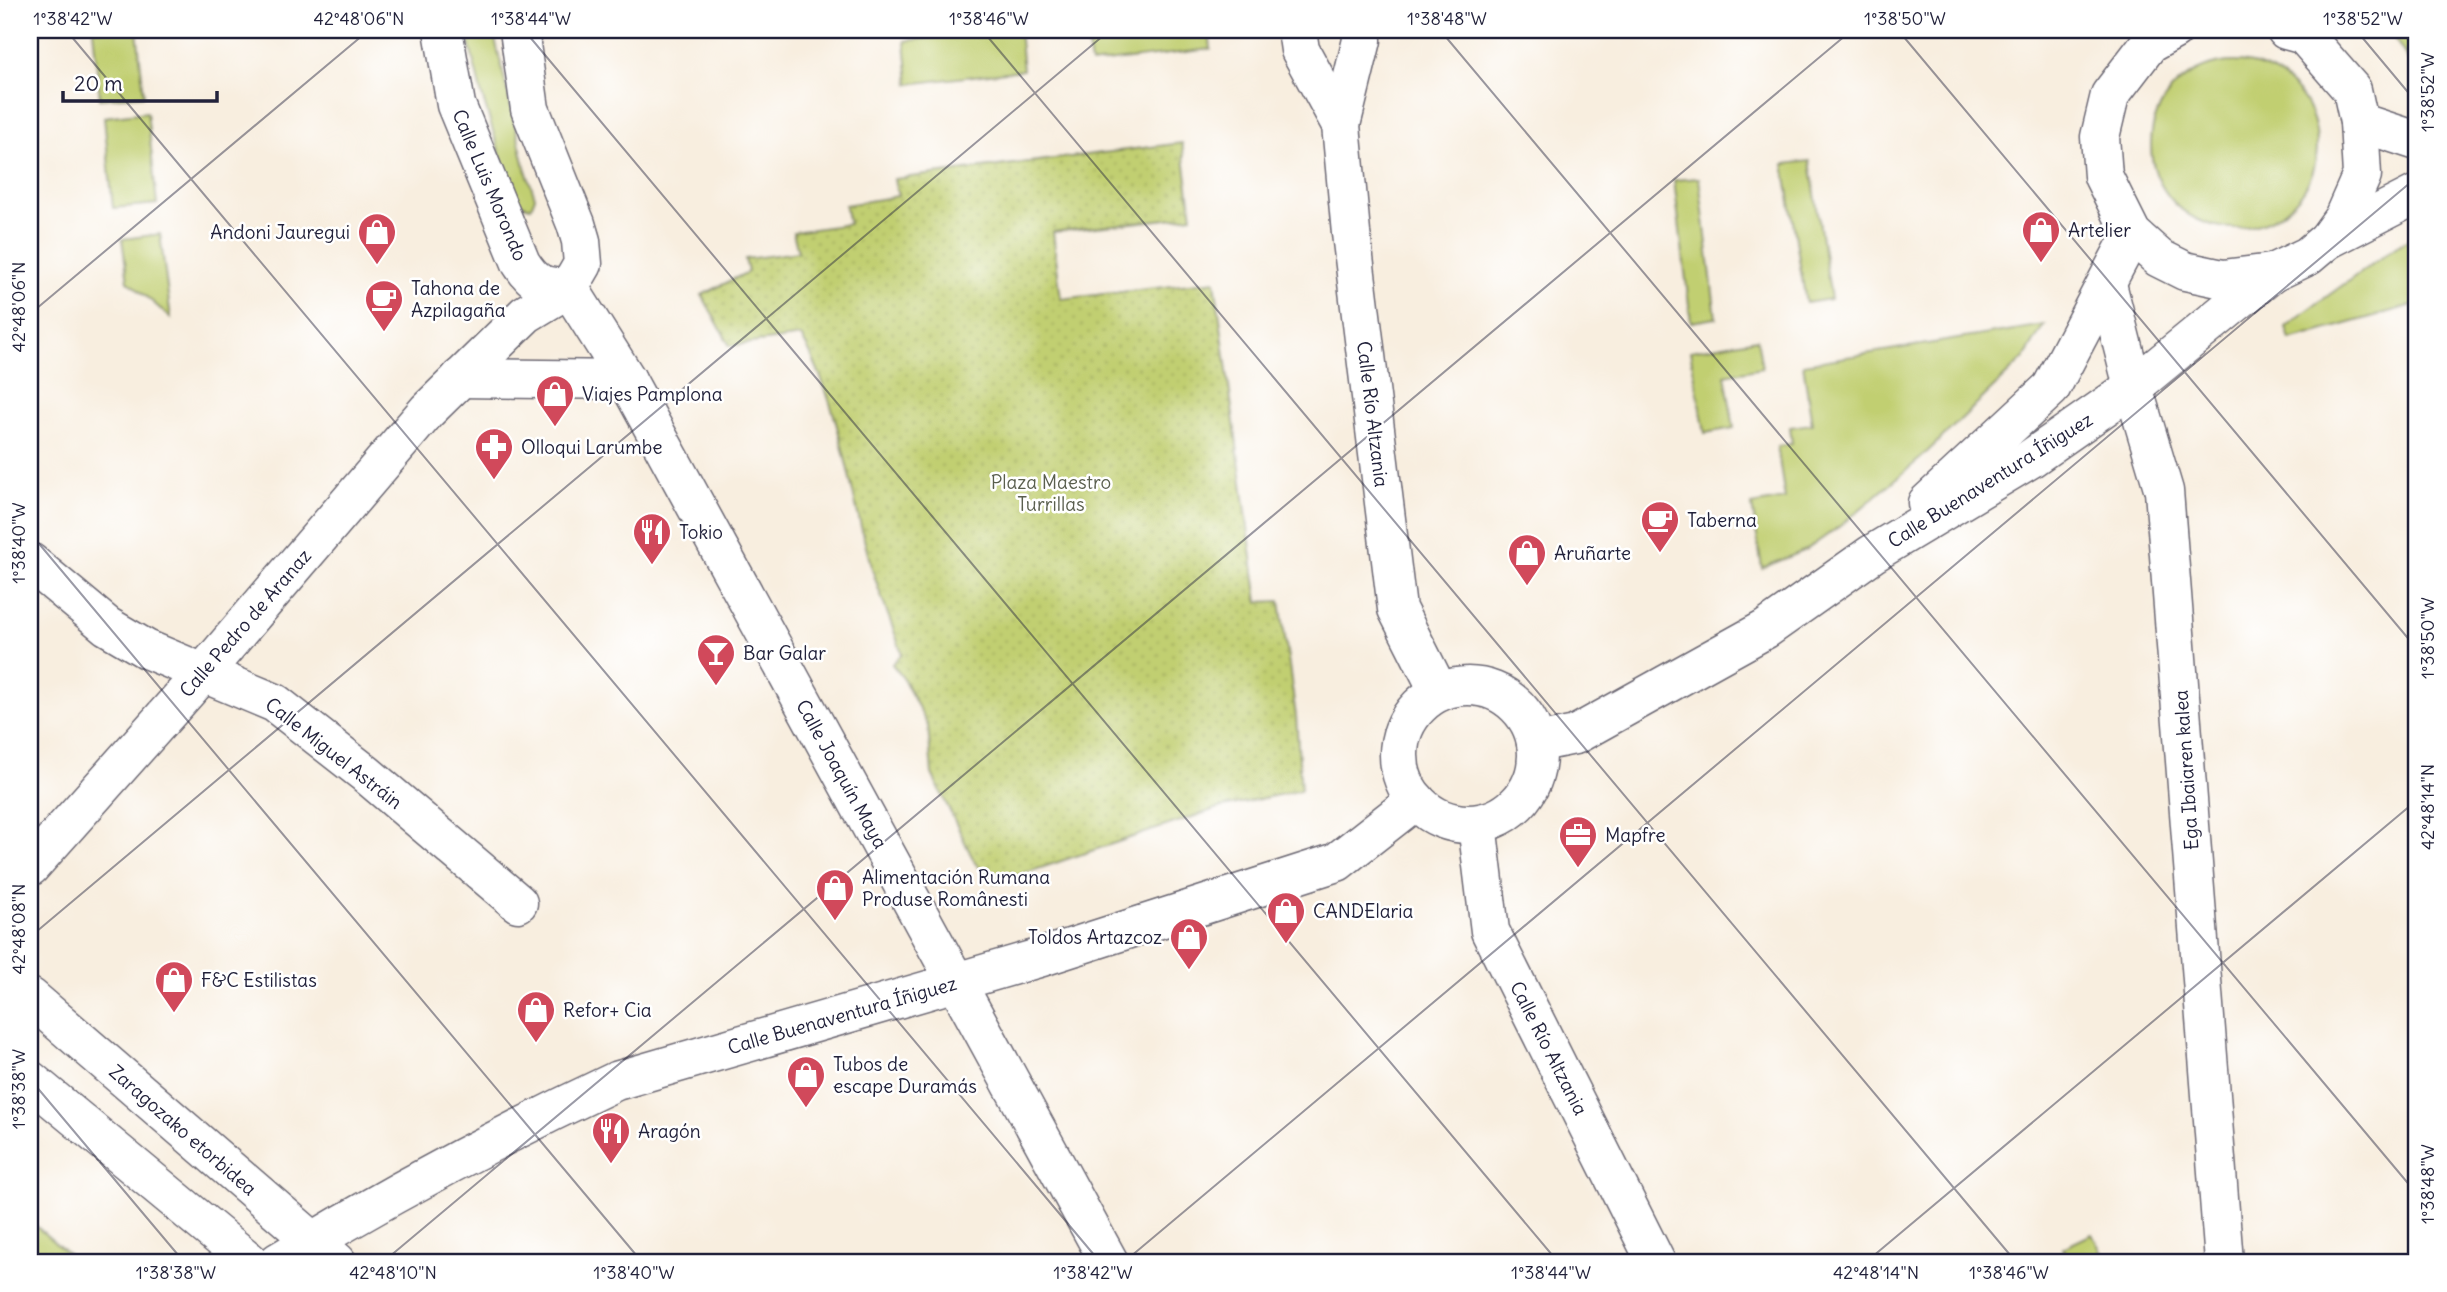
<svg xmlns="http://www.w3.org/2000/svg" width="2447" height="1292" font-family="Delius,sans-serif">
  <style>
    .green { fill: #c1cf71; stroke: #727856; stroke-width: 2 }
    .park { fill: url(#park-dots); stroke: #727856; stroke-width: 2 }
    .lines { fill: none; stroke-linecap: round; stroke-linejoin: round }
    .street-casing { stroke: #6d6974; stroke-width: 41 }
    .secondary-casing { stroke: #6d6974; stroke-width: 41 }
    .street { stroke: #fff; stroke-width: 38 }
    .secondary { stroke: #fff; stroke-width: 38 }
    .ticks { fill: none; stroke: #22223b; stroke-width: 2; stroke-opacity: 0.45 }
    .labels { text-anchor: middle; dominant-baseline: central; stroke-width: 5; stroke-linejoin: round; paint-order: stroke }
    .street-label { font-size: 19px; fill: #22223b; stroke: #fff }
    .poi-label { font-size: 19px; fill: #22223b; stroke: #fff; text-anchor: start }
    .park-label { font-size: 19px; fill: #5a5f4e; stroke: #fff }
    .neatline { fill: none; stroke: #22223b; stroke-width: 2.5 }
    .ticks-label { font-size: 18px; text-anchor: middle; fill: #22223b }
  </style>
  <defs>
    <pattern id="park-dots" width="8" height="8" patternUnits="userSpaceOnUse" patternTransform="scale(1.75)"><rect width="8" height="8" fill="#c1cf71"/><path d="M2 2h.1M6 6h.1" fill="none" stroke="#a6b163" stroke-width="1.8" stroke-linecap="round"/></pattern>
  </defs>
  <rect width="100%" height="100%" fill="#fff"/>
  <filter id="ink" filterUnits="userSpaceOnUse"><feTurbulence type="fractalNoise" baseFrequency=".0143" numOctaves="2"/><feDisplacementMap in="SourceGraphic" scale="14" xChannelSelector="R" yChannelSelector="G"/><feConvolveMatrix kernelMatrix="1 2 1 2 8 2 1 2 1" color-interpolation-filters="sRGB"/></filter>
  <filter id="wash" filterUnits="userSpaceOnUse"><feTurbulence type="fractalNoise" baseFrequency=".00686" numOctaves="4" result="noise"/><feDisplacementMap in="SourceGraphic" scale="28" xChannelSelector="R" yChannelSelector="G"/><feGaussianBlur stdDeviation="1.57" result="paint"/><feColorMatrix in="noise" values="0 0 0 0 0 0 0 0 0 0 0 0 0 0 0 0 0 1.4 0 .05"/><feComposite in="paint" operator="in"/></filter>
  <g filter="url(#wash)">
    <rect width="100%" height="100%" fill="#f8eedf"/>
    <g class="green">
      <polygon points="93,30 137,30 144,95 100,99"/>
      <polygon points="466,30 493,30 525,167 535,197 531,207 523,205 514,199 481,92"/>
      <polygon points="998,30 1019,30 1023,70 909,84 905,41"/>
      <polygon points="1086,30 1209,30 1211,49 1091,64"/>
      <circle cx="2234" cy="145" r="83"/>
      <polygon points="147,112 157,204 113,208 104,117"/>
      <polygon points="1810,161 1831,299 1806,303 1784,164"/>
      <polygon points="1699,178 1716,318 1691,322 1674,180"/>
      <polygon points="160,234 171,318 128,281 122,239"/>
      <polygon points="2417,235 2417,304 2290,340 2286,327 2297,318 2397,246"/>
      <polygon points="2044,325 2024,358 1921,458 1840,526 1806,550 1762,568 1752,505 1785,499 1777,446 1792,444 1790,427 1812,424 1803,364"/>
      <polygon points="1757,339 1762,368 1725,375 1734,428 1705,433 1690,351"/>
      <polygon points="30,1221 75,1260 73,1262 33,1262 30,1259"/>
      <polygon points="2092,1234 2107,1262 2070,1262 2063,1248"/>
    </g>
    <g class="park">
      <polygon points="2389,30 2417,30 2417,73"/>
      <path d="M1182,143l10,73 -139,16 8,67 154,-18 43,321 22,-1 16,115 5,74 -82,18 -223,75 -21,-20 -43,-89 -4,-48 -25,-48 -11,-14 10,-10c-8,-25 -19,-51 -27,-76 -26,-80 -31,-168 -74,-242l-71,10 -28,-51 46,-23 -3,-13 53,-7 -5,-20 56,-8 -4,-19 53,-9 -4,-17z"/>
    </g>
  </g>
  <g filter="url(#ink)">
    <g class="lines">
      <defs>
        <g id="street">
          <path d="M443,30l13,75 65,158c14,22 22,24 48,25"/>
          <polyline points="2107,284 2133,387 2164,491 2224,1262"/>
          <polyline points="569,288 627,380 1109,1262"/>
          <polyline points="460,378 627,380"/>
          <polyline points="30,562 107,626 146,649 275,703 366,774 518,903"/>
          <polyline points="1477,824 1490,931 1656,1262"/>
          <polyline points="30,867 204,672 427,411 526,314 569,288 583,264 581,241 576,224 530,109 519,30"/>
        </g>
        <g id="secondary">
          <polyline points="1297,30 1300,50 1341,125"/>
          <polyline points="1361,30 1362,40 1341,125 1351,233 1397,609 1439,692"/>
          <polyline points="2174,30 2149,44 2110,95 2100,137 2103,176 2132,234 2159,258 2185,271 2223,279 2272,273 2308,256 2327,240 2343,218 2362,175 2359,122 2352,90 2304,35 2286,30"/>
          <polyline points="2359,122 2417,141"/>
          <polyline points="2327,240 2417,194"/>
          <polyline points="1927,503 2051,388 2132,234"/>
          <circle cx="1468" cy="755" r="69"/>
          <polyline points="1536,743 1575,735 1766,629 1872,554 2030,459 2133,387 2272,273"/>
          <polyline points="30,997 337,1262"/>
          <polyline points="30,1080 250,1262"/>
          <path d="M278,1262c109,-66 223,-127 338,-181l426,-124 295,-95 79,-62"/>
        </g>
      </defs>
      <use href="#street" class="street-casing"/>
      <use href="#secondary" class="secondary-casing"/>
      <use href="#street" class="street"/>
      <use href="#secondary" class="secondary"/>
    </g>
  </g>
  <path class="ticks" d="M66,30l1034,1232M524,30l1034,1232M982,30l1034,1232M1440,30l977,1164M1898,30l519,619M2356,30l61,73M30,314l339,-284M30,533l612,729M30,937l1080,-907M30,1079l154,183M383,1262l1469,-1232M1124,1262l1293,-1085M1866,1262l551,-462"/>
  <defs>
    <symbol id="shop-pin" viewBox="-11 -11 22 30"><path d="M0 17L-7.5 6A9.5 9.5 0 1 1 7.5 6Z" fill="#d1495b" stroke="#fff"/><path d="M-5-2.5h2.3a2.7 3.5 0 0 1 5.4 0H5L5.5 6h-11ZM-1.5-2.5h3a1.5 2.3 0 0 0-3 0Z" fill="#fff"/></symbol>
    <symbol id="cafe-pin" viewBox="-11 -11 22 30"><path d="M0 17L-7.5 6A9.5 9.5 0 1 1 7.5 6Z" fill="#d1495b" stroke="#fff"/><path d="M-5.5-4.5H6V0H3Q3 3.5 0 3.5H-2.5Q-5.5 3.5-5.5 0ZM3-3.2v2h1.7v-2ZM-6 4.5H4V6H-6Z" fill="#fff"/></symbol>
    <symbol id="pharmacy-pin" viewBox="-11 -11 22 30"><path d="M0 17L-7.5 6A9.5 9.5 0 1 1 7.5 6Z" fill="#d1495b" stroke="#fff"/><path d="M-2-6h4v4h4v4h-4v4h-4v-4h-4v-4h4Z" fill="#fff"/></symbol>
    <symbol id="restaurant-pin" viewBox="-11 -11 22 30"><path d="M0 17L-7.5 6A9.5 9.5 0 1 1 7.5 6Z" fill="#d1495b" stroke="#fff"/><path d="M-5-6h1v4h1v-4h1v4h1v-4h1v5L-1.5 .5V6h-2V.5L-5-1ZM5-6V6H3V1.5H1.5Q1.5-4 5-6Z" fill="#fff"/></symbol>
    <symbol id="bar-pin" viewBox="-11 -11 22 30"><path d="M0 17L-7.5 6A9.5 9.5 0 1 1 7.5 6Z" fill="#d1495b" stroke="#fff"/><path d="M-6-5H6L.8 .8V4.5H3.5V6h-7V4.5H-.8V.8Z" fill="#fff"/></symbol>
    <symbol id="office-pin" viewBox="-11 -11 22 30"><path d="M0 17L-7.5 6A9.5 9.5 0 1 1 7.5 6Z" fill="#d1495b" stroke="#fff"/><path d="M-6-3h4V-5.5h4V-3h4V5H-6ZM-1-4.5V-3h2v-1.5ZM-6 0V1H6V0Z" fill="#fff"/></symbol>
  </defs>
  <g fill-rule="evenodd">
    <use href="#shop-pin" x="2019" y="208" width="44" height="60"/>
    <use href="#shop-pin" x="355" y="210" width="44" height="60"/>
    <use href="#cafe-pin" x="362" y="277" width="44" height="60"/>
    <use href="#shop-pin" x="533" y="372" width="44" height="60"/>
    <use href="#pharmacy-pin" x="472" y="425" width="44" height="60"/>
    <use href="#cafe-pin" x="1638" y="498" width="44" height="60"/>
    <use href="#restaurant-pin" x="630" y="510" width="44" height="60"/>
    <use href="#shop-pin" x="1505" y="531" width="44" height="60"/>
    <use href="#bar-pin" x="694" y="631" width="44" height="60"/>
    <use href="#office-pin" x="1556" y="813" width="44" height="60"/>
    <use href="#shop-pin" x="813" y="866" width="44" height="60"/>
    <use href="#shop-pin" x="1264" y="889" width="44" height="60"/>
    <use href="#shop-pin" x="1167" y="915" width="44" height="60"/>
    <use href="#shop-pin" x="152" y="958" width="44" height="60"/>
    <use href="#shop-pin" x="514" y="988" width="44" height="60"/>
    <use href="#shop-pin" x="784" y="1053" width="44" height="60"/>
    <use href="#restaurant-pin" x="589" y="1109" width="44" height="60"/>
  </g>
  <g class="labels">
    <g class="street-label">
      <text transform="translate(490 185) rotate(67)">Calle Luis Morondo</text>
      <text transform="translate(1373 414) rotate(83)">Calle Río Altzania</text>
      <text transform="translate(1990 480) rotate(-32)">Calle Buenaventura Íñiguez</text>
      <text transform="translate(245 623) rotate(-49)">Calle Pedro de Aranaz</text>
      <text transform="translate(334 753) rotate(38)">Calle Miguel Astráin</text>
      <text transform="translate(2186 770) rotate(-94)">Ega Ibaiaren kalea</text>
      <text transform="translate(842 774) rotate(61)">Calle Joaquín Maya</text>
      <text transform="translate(842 1015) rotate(-16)">Calle Buenaventura Íñiguez</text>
      <text transform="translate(1549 1048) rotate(63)">Calle Río Altzania</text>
      <text transform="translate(183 1130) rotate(41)">Zaragozako etorbidea</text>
    </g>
    <g class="poi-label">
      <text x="2068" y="230">Artelier</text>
      <text x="350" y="232" text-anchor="end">Andoni Jauregui</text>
      <text x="411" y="288">Tahona de<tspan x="411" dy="22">Azpilagaña</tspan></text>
      <text x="582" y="394">Viajes Pamplona</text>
      <text x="521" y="447">Olloqui Larumbe</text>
      <text x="1687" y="520">Taberna</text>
      <text x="679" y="532">Tokio</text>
      <text x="1554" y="553">Aruñarte</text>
      <text x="743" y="653">Bar Galar</text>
      <text x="1605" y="835">Mapfre</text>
      <text x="862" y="877">Alimentación Rumana<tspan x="862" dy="22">Produse Românesti</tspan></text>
      <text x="1313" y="911">CANDElaria</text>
      <text x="1162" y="937" text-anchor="end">Toldos Artazcoz</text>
      <text x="201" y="980">F&amp;C Estilistas</text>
      <text x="563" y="1010">Refor+ Cia</text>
      <text x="833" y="1064">Tubos de<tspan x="833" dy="22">escape Duramás</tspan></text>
      <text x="638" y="1131">Aragón</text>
    </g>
    <g class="park-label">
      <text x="1051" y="482">Plaza Maestro<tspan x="1051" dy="22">Turrillas</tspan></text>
    </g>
  </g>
  <rect width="2447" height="1292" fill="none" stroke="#fff" stroke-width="77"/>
  <path d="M63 91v10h154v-10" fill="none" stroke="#22223b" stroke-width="3.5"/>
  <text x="74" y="91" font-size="21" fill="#22223b" stroke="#ffffff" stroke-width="5" paint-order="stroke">20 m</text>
  <rect x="38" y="38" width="2370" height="1216" class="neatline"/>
  <g class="ticks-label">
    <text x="73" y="25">1°38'42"W</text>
    <text x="359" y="25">42°48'06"N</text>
    <text x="531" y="25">1°38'44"W</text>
    <text x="989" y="25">1°38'46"W</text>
    <text x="1447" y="25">1°38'48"W</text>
    <text x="1905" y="25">1°38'50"W</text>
    <text x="2363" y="25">1°38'52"W</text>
    <text transform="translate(2428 92) rotate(-90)" y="6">1°38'52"W</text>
    <text transform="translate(19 307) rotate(-90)" y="6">42°48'06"N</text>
    <text transform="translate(19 543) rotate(-90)" y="6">1°38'40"W</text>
    <text transform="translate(2428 638) rotate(-90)" y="6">1°38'50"W</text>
    <text transform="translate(2428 807) rotate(-90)" y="6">42°48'14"N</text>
    <text transform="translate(19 929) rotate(-90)" y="6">42°48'08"N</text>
    <text transform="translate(19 1089) rotate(-90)" y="6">1°38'38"W</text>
    <text transform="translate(2428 1184) rotate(-90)" y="6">1°38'48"W</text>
    <text x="176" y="1279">1°38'38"W</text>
    <text x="393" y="1279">42°48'10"N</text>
    <text x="634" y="1279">1°38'40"W</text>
    <text x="1093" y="1279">1°38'42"W</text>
    <text x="1551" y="1279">1°38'44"W</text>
    <text x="1876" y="1279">42°48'14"N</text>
    <text x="2009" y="1279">1°38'46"W</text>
  </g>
</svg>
